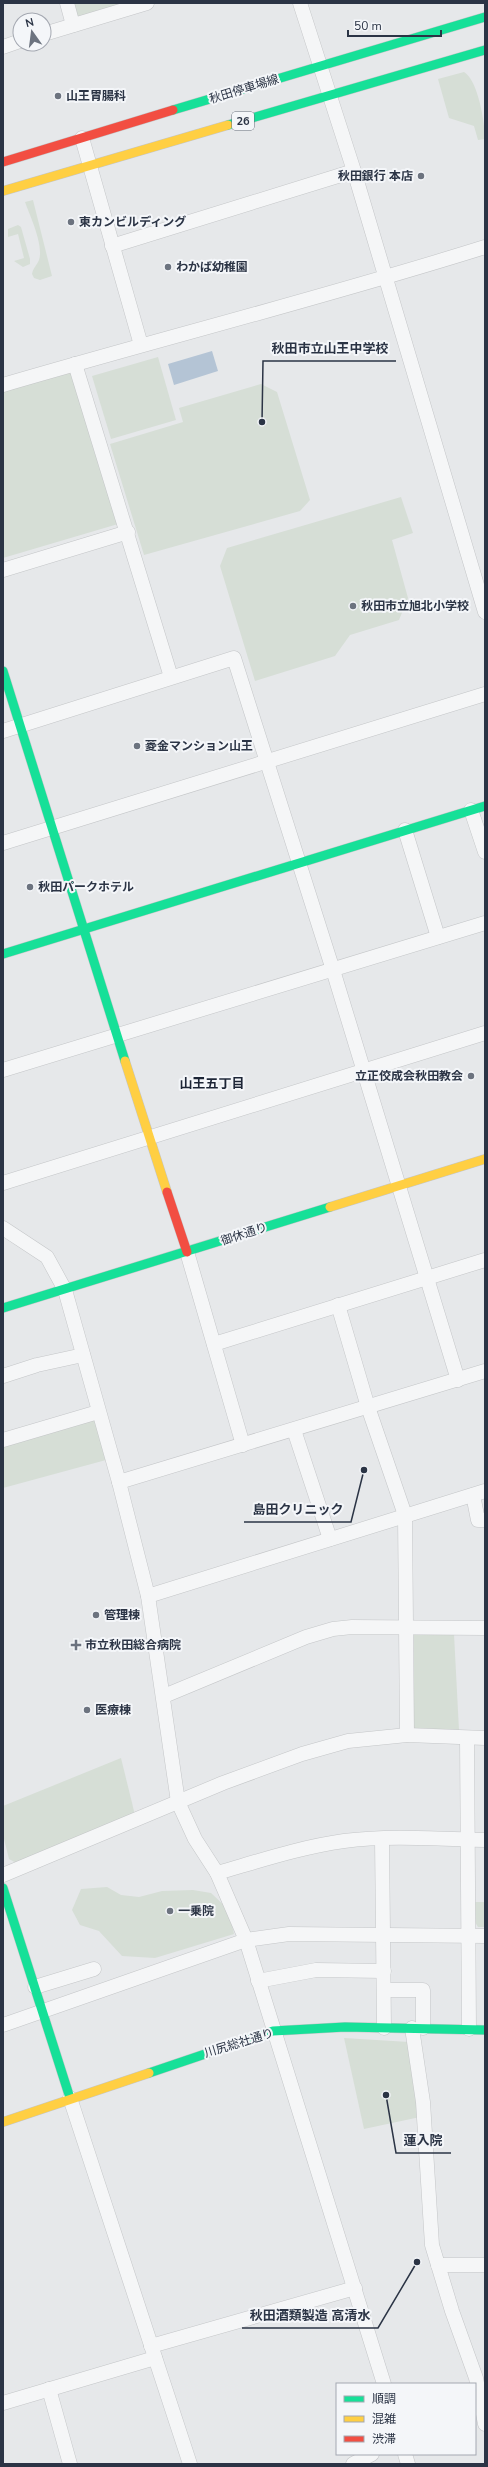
<svg xmlns="http://www.w3.org/2000/svg" width="488" height="2467" font-family="'Nunito Sans','Noto Sans JP',sans-serif">
  <style>
    .green { fill: #d6ded6 }
    .water { fill: #b4c4d5 }
    .lines { fill: none; stroke-linecap: round; stroke-linejoin: round }
    .street-casing { stroke: #c4c6c8; stroke-width: 15 }
    .fast-casing { stroke: #c4c6c8; stroke-width: 10 }
    .slow-casing { stroke: #c4c6c8; stroke-width: 10 }
    .jam-casing { stroke: #c4c6c8; stroke-width: 10 }
    .street { stroke: #f5f6f7; stroke-width: 14 }
    .fast { stroke: #16e098; stroke-width: 9 }
    .slow { stroke: #ffcf43; stroke-width: 9 }
    .jam { stroke: #f24e42; stroke-width: 9 }
    .poi-dot { fill: #6c737f; stroke: #f4f6f9; stroke-width: 1.5 }
    .labels { text-anchor: middle; dominant-baseline: central; stroke-width: 4; stroke-linejoin: round; paint-order: stroke }
    .shield { fill: #f4f6f9; stroke: #676e7b; stroke-width: 1 }
    .shield-label { font-size: 11px; font-weight: bold; fill: #2b3445 }
    .street-label { font-size: 12px; fill: #2b3445; stroke: #f4f6f9 }
    .poi-label { font-size: 12px; font-weight: bold; fill: #2b3445; stroke: #f4f6f9; text-anchor: start }
    .neighbourhood-label { font-size: 13px; font-weight: bold; fill: #1d2536; stroke: #f4f6f9 }
    .leader { fill: none; stroke: #2b3445; stroke-width: 1.5 }
    .callout-dot { fill: #2b3445; stroke: #f4f6f9; stroke-width: 1.5 }
    .callout-label { font-size: 13px; text-anchor: middle; font-weight: bold; fill: #2b3445; stroke: #f4f6f9; stroke-width: 4; stroke-linejoin: round; paint-order: stroke }
  </style>
  <rect width="100%" height="100%" fill="#e6e8ea"/>
  <g class="green">
    <polygon points="72,3 127,3 77,18"/>
    <path d="M464,72c14,8 21,51 21,67l-7,1 -4,-14 -25,-8 -11,-39z"/>
    <path d="M33,200l19,76 -12,4 -6,-2 -2,-4c1,-6 5,-9 7,-14 5,-15 -9,-44 -14,-58z"/>
    <polygon points="18,225 21,227 30,259 30,264 23,267 14,261 24,258 18,234 8,237 8,229"/>
    <polygon points="158,357 176,420 111,439 92,376"/>
    <polygon points="72,369 118,524 3,558 3,389"/>
    <polygon points="261,384 277,392 310,500 300,511 144,555 110,444 183,422 179,408"/>
    <polygon points="401,497 413,533 392,540 408,598 399,620 350,635 335,656 255,681 220,566 227,548"/>
    <polygon points="94,1418 106,1460 3,1488 3,1446"/>
    <polygon points="414,1633 454,1634 459,1730 414,1728"/>
    <polygon points="121,1758 135,1815 20,1865 9,1859 3,1835 3,1806"/>
    <polygon points="107,1887 121,1895 139,1897 162,1891 193,1890 211,1893 229,1910 234,1934 155,1958 122,1956 99,1931 80,1925 72,1910 81,1889"/>
    <polygon points="473,1902 485,1902 485,1927 478,1927 473,1919"/>
    <polygon points="344,2038 409,2042 420,2117 364,2129"/>
  </g>
  <polygon class="water" points="212,351 218,371 174,385 168,364"/>
  <g class="lines">
    <defs>
      <g id="street">
        <polyline points="67,3 73,25"/>
        <polyline points="300,3 354,171 485,612"/>
        <polyline points="44,34 147,3"/>
        <polyline points="3,47 20,41"/>
        <polyline points="82,138 141,345"/>
        <polyline points="112,246 354,171"/>
        <polyline points="75,364 171,677"/>
        <path d="M3,385c160,-47 323,-88 482,-138"/>
        <polyline points="3,570 128,532"/>
        <polyline points="3,731 234,658 333,970 458,1380"/>
        <polyline points="471,810 485,852"/>
        <polyline points="405,830 438,937"/>
        <polyline points="3,843 485,694"/>
        <polyline points="3,1070 485,923"/>
        <polyline points="3,1183 485,1033"/>
        <polyline points="3,1228 47,1257 65,1290 119,1482 148,1596 178,1802 195,1839 217,1873 246,1940 384,2384"/>
        <polyline points="187,1252 243,1445"/>
        <polyline points="338,1305 368,1407 405,1515 407,1735"/>
        <polyline points="214,1344 485,1260"/>
        <polyline points="3,1376 37,1365 83,1355"/>
        <polyline points="294,1430 330,1539"/>
        <polyline points="3,1440 98,1412"/>
        <polyline points="119,1482 485,1371"/>
        <polyline points="473,1495 478,1520 485,1520"/>
        <polyline points="148,1596 485,1491"/>
        <polyline points="164,1696 306,1637 333,1629 352,1627 485,1628"/>
        <polyline points="467,1738 469,2029"/>
        <polyline points="382,1839 384,2028"/>
        <path d="M217,1873c42,-12 84,-26 127,-32 47,-6 95,-2 141,-1"/>
        <polyline points="3,1875 223,1783 302,1754 348,1741 407,1735 485,1738"/>
        <polyline points="258,1981 316,1970 384,1971"/>
        <polyline points="35,1987 94,1969"/>
        <polyline points="384,1990 423,1990 423,2028"/>
        <polyline points="3,2025 246,1940 289,1934 485,1936"/>
        <polyline points="412,2028 423,2102 432,2245 452,2311 476,2378 485,2424"/>
        <polyline points="70,2098 190,2464"/>
        <polyline points="438,2265 485,2265"/>
        <polyline points="151,2346 355,2288"/>
        <polyline points="49,2389 70,2464"/>
        <polyline points="3,2403 155,2358"/>
        <polyline points="405,2454 408,2464"/>
        <polyline points="353,2464 372,2454"/>
      </g>
      <g id="fast">
        <polyline points="173,110 485,17"/>
        <polyline points="228,125 485,50"/>
        <polyline points="3,671 125,1061"/>
        <polyline points="3,954 485,806"/>
        <polyline points="3,1308 330,1207"/>
        <polyline points="3,1888 70,2098"/>
        <polyline points="149,2073 273,2031 345,2027 485,2030"/>
      </g>
      <g id="slow">
        <polyline points="3,191 228,125"/>
        <polyline points="125,1061 167,1192"/>
        <polyline points="330,1207 485,1159"/>
        <polyline points="3,2122 149,2073"/>
      </g>
      <g id="jam">
        <polyline points="3,162 173,110"/>
        <polyline points="167,1192 187,1252"/>
      </g>
    </defs>
    <use href="#street" class="street-casing"/>
    <use href="#fast" class="fast-casing"/>
    <use href="#slow" class="slow-casing"/>
    <use href="#jam" class="jam-casing"/>
    <use href="#street" class="street"/>
    <use href="#fast" class="fast"/>
    <use href="#slow" class="slow"/>
    <use href="#jam" class="jam"/>
  </g>
  <g class="poi-dot">
    <circle cx="58" cy="96" r="4"/>
    <circle cx="421" cy="176" r="4"/>
    <circle cx="71" cy="222" r="4"/>
    <circle cx="168" cy="267" r="4"/>
    <circle cx="353" cy="606" r="4"/>
    <circle cx="137" cy="746" r="4"/>
    <circle cx="30" cy="887" r="4"/>
    <circle cx="471" cy="1076" r="4"/>
    <circle cx="96" cy="1615" r="4"/>
    <path d="M74 1639h4v4h4v4h-4v4h-4v-4h-4v-4h4z"/>
    <circle cx="87" cy="1710" r="4"/>
    <circle cx="170" cy="1911" r="4"/>
  </g>
  <g class="labels">
    <rect class="shield" x="232" y="112" width="22" height="18" rx="3"/>
    <g class="shield-label">
      <text x="243" y="121">26</text>
    </g>
    <g class="street-label">
      <text transform="translate(244 89) rotate(-17)">秋田停車場線</text>
      <text transform="translate(244 1234) rotate(-18)">御休通り</text>
      <text transform="translate(239 2043) rotate(-17)">川尻総社通り</text>
    </g>
    <g class="poi-label">
      <text x="66" y="96">山王胃腸科</text>
      <text x="413" y="176" text-anchor="end">秋田銀行 本店</text>
      <text x="79" y="222">東カンビルディング</text>
      <text x="176" y="267">わかば幼稚園</text>
      <text x="361" y="606">秋田市立旭北小学校</text>
      <text x="145" y="746">菱金マンション山王</text>
      <text x="38" y="887">秋田パークホテル</text>
      <text x="463" y="1076" text-anchor="end">立正佼成会秋田教会</text>
      <text x="104" y="1615">管理棟</text>
      <text x="85" y="1645">市立秋田総合病院</text>
      <text x="95" y="1710">医療棟</text>
      <text x="178" y="1911">一乗院</text>
    </g>
    <g class="neighbourhood-label">
      <text x="212" y="1084">山王五丁目</text>
    </g>
  </g>
  <path class="leader" d="M262 422L263 361H396M364 1470L351 1522H244M386 2095L396 2153H451M417 2262L378 2328H242"/>
  <g class="callout-dot">
    <circle cx="262" cy="422" r="4"/>
    <circle cx="364" cy="1470" r="4"/>
    <circle cx="386" cy="2095" r="4"/>
    <circle cx="417" cy="2262" r="4"/>
  </g>
  <g class="callout-label">
    <text x="330" y="353">秋田市立山王中学校</text>
    <text x="298" y="1514">島田クリニック</text>
    <text x="423" y="2145">蓮入院</text>
    <text x="310" y="2320">秋田酒類製造 高清水</text>
  </g>
  <rect width="488" height="2467" fill="none" stroke="#2b3445" stroke-width="8"/>
  <rect x="336" y="2383" width="140" height="72" fill="#f4f6f9" stroke="#a4a8b1"/>
  <rect x="344" y="2396" width="20" height="6" fill="#16e098" stroke="#a4a8b1"/>
  <text x="372" y="2403" font-size="12" fill="#2b3445">順調</text>
  <rect x="344" y="2416" width="20" height="6" fill="#ffcf43" stroke="#a4a8b1"/>
  <text x="372" y="2423" font-size="12" fill="#2b3445">混雑</text>
  <rect x="344" y="2436" width="20" height="6" fill="#f24e42" stroke="#a4a8b1"/>
  <text x="372" y="2443" font-size="12" fill="#2b3445">渋滞</text>
  <g transform="translate(32 32) rotate(346)"><circle r="19" fill="#f4f6f9" stroke="#a4a8b1"/>
  <path d="M0-3L7 15L0 10L-7 15Z" fill="#6c737f"/>
  <text y="-6" font-size="11" font-weight="bold" text-anchor="middle" fill="#2b3445">N</text>
  </g>
  <path d="M348 30v6h93v-6" fill="none" stroke="#2b3445" stroke-width="2"/>
  <text x="354" y="30" font-size="12" fill="#2b3445" stroke="#f4f6f9" stroke-width="3" paint-order="stroke">50 m</text>
</svg>
